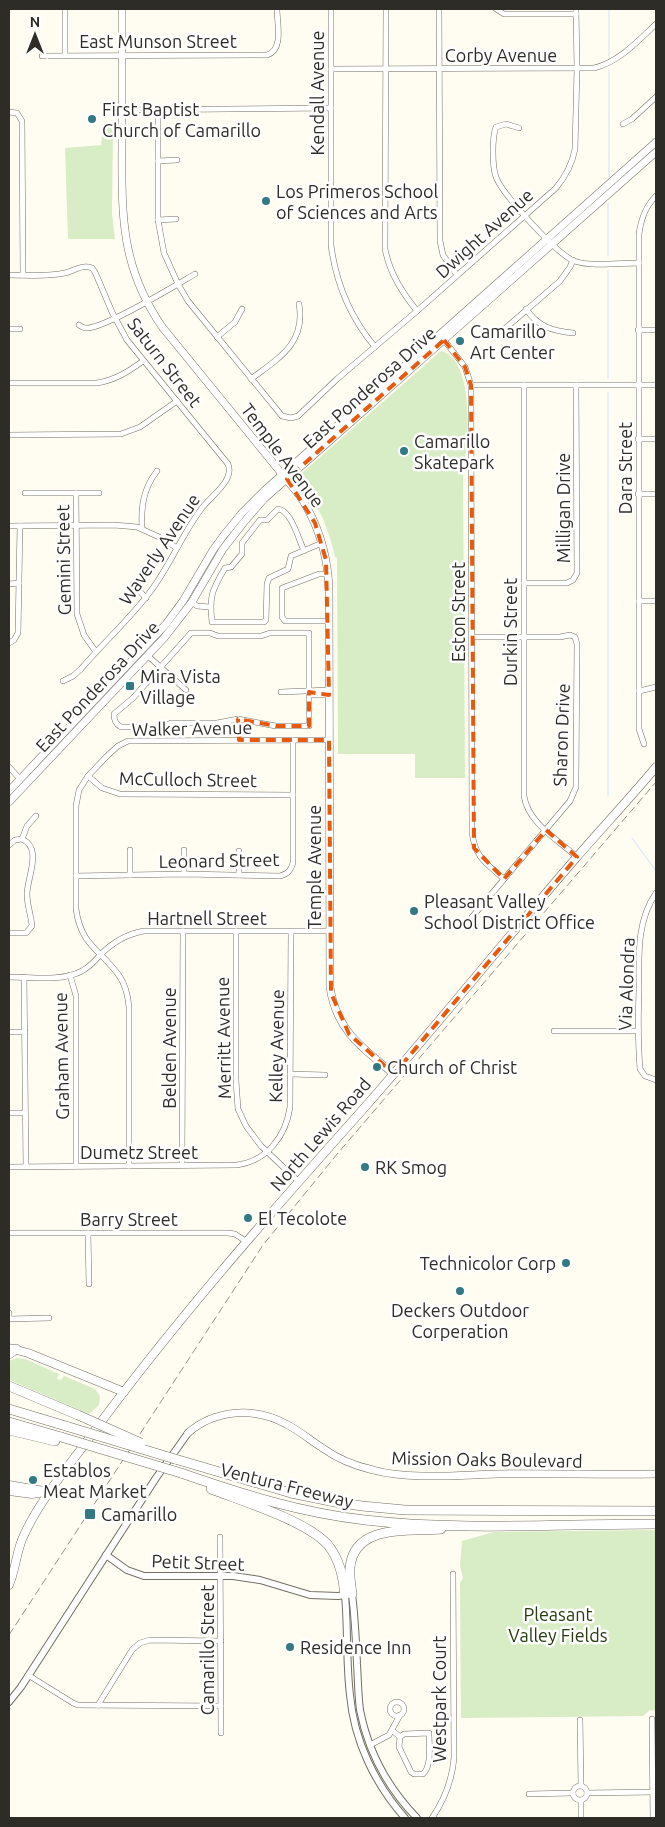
<svg xmlns="http://www.w3.org/2000/svg" width="665" height="1827" font-family="Ubuntu,sans-serif">
  <style>
    .green { fill: #d8ecc5 }
    .lines { fill: none; stroke-linecap: round; stroke-linejoin: round }
    .stream { stroke: #d0e4f9; stroke-width: 1 }
    .minor-casing { stroke: #726f64; stroke-width: 6 }
    .tertiary-casing { stroke: #726f64; stroke-width: 8 }
    .secondary-casing { stroke: #726f64; stroke-width: 8 }
    .primary-casing { stroke: #726f64; stroke-width: 9 }
    .motorway-casing { stroke: #726f64; stroke-width: 10 }
    .minor { stroke: #fff; stroke-width: 5 }
    .tertiary { stroke: #fff; stroke-width: 6 }
    .secondary { stroke: #fff; stroke-width: 7 }
    .primary { stroke: #fff; stroke-width: 8 }
    .motorway { stroke: #fff; stroke-width: 9 }
    .rail { stroke: #94928a; stroke-width: 1; stroke-dasharray: 8 4; stroke-linecap: butt }
    .motorway-bridge-casing { stroke: #726f64; stroke-width: 10; stroke-linecap: butt }
    .motorway-bridge { stroke: #fff; stroke-width: 9 }
    .marked { fill: none; stroke: #e8590c; stroke-width: 4; stroke-dasharray: 10 6; stroke-linejoin: round }
    .poi-dot { fill: #327984; stroke: #fff; stroke-width: 2 }
    .labels { text-anchor: middle; dominant-baseline: central; stroke-width: 5; stroke-linejoin: round; paint-order: stroke }
    .street-label { font-size: 18px; fill: #2e2c27; stroke: #fff }
    .poi-label { font-size: 18px; fill: #2e2c27; stroke: #fff; text-anchor: start }
    .park-label { font-size: 18px; fill: #283c0f; stroke: #fff }
  </style>
  <rect width="100%" height="100%" fill="#fffcf2"/>
  <g class="green">
    <polygon points="103,126 113,126 112,214 115,239 68,239 65,148 101,145"/>
    <path d="M441,351c34,8 28,94 22,120l2,307h-50v-24h-77l-1,-196 -2,-1c-4,-19 -11,-39 -21,-55 -5,-8 -12,-15 -15,-23l3,-6z"/>
    <polygon points="17,1358 25,1359 59,1374 57,1379 61,1380 64,1376 95,1389 100,1396 99,1405 89,1414 12,1381 9,1379 9,1361"/>
    <polygon points="656,1530 656,1711 650,1710 643,1716 461,1718 460,1583 463,1578 460,1566 462,1541 494,1532"/>
  </g>
  <g class="lines">
    <g class="stream">
      <polyline points="609,57 609,9"/>
      <polyline points="609,177 609,71"/>
      <polyline points="608,203 608,256"/>
      <polyline points="608,378 608,271"/>
      <polyline points="608,392 608,796"/>
      <polyline points="632,838 656,871"/>
    </g>
    <defs>
      <g id="minor">
        <path d="M331,9v236c5,39 19,72 44,102"/>
        <path d="M386,9l-1,240c5,25 17,43 32,62"/>
        <polyline points="439,9 440,241 443,255 457,275"/>
        <polyline points="496,9 504,14 576,14"/>
        <polyline points="65,55 65,9"/>
        <path d="M42,56l225,-1c17,-5 10,-32 10,-46"/>
        <path d="M331,69l263,-1c25,-6 44,-27 62,-44"/>
        <path d="M158,109v111l6,33 14,31 10,17 94,115 9,2 7,-2 39,-37 80,-68 139,-123c10,-12 16,-23 19,-39l2,-81 -1,-59"/>
        <polyline points="122,110 331,108"/>
        <polyline points="9,112 17,113 22,121 23,275"/>
        <polyline points="623,124 632,119 656,97"/>
        <path d="M519,128l-13,-4 -10,3c-4,10 -4,39 0,50 6,17 61,77 78,84 17,6 47,2 65,2"/>
        <polyline points="158,161 177,160"/>
        <polyline points="158,220 176,219"/>
        <path d="M9,275c18,0 38,2 56,-2 9,-2 17,-9 27,-5l3,4 17,40 15,28 101,124c7,16 -17,32 -26,44 -20,26 -32,58 -52,84 -21,28 -47,51 -69,77l-8,7 -10,5"/>
        <path d="M526,309c12,18 27,22 47,24"/>
        <path d="M79,325c3,2 4,3 7,3 18,1 90,-43 109,-54"/>
        <polyline points="9,329 20,329"/>
        <polyline points="638,330 656,330"/>
        <polyline points="501,332 560,281 570,267 573,260"/>
        <polyline points="217,337 235,322 242,309"/>
        <path d="M444,340l21,27 6,18 1,447c3,26 14,31 32,47"/>
        <path d="M251,379c28,-21 55,-36 48,-75"/>
        <path d="M9,383h88c18,-3 31,-11 46,-22"/>
        <polyline points="471,385 656,385"/>
        <path d="M524,385v411c4,27 34,44 53,61"/>
        <polyline points="9,435 121,434 140,427 177,401"/>
        <polyline points="638,439 656,439"/>
        <polyline points="25,493 99,493"/>
        <polyline points="76,493 77,614 84,635 96,652"/>
        <polyline points="638,494 656,494"/>
        <polyline points="9,526 114,525 137,527 159,537 177,548"/>
        <path d="M142,528c-1,-21 1,-39 15,-57"/>
        <path d="M304,551c-5,-11 -13,-41 -26,-42l-11,11h-7l-18,23v11l-11,13 -6,1c-13,22 -16,28 -13,54h52l2,-2 1,-36 2,-6 19,-9 3,-13 31,-13"/>
        <polyline points="328,574 319,574 282,588 282,617 285,621 329,621"/>
        <polyline points="524,583 567,583 573,580 577,573 576,385"/>
        <polyline points="9,584 19,583"/>
        <polyline points="133,584 146,598"/>
        <polyline points="639,601 656,601"/>
        <polyline points="192,602 197,606 210,607"/>
        <path d="M191,633h19l8,3h43l9,-3h39v93h-33l-38,-7 -21,4h-46l-10,4h-40c-5,-3 -7,-6 -7,-13l19,-16z"/>
        <polyline points="472,637 560,637 570,635 575,637 577,644 576,777 576,787 570,801 472,917"/>
        <polyline points="9,643 14,640 18,633 20,526"/>
        <polyline points="148,656 186,690"/>
        <polyline points="639,691 656,687"/>
        <polyline points="281,692 329,690"/>
        <polyline points="309,692 313,695 329,695"/>
        <polyline points="238,719 239,740"/>
        <path d="M644,744l-5,-15v-495c2,-15 6,-27 17,-38"/>
        <polyline points="9,767 20,779"/>
        <polyline points="88,776 102,788 120,794 293,795"/>
        <polyline points="22,839 27,826 36,816"/>
        <polyline points="9,845 15,840 22,839"/>
        <polyline points="239,851 239,875"/>
        <polyline points="184,874 184,850"/>
        <polyline points="130,875 130,850"/>
        <path d="M76,876l108,-2 96,2c8,-2 11,-6 13,-13v-123"/>
        <path d="M656,893c-20,29 -17,64 -17,98 -1,26 -1,52 1,78l5,7 11,4"/>
        <polyline points="236,931 236,1081 238,1109 246,1126 261,1146 298,1181"/>
        <path d="M9,933h17l6,-7c-1,-11 -5,-21 -5,-32 0,-16 16,-46 -5,-55"/>
        <polyline points="70,975 76,996 76,1166"/>
        <path d="M9,977c23,0 52,5 73,-6 7,-4 13,-10 18,-16 13,-13 26,-21 44,-24h185"/>
        <polyline points="24,977 26,1167"/>
        <polyline points="554,1031 638,1031"/>
        <polyline points="9,1032 25,1032"/>
        <polyline points="290,1074 325,1075"/>
        <polyline points="9,1113 25,1113"/>
        <polyline points="182,1165 183,931"/>
        <path d="M129,1166v-159c-1,-10 -3,-21 -9,-30 -18,-27 -39,-30 -44,-68v-103l3,-16 9,-14 19,-20 11,-10 10,-5 201,-1"/>
        <path d="M9,1167l228,-2c30,-4 49,-29 53,-58l1,-175"/>
        <polyline points="9,1233 228,1233 235,1234 247,1242"/>
        <polyline points="88,1233 89,1284"/>
        <polyline points="9,1313 9,1319 49,1318"/>
        <polyline points="220,1537 221,1733"/>
        <polyline points="28,1675 73,1703 78,1705 221,1706"/>
        <circle cx="397" cy="1709" r="7"/>
        <polyline points="98,1705 132,1650 140,1643 150,1640 221,1641"/>
        <polyline points="652,1719 653,1818"/>
        <polyline points="580,1720 581,1786"/>
        <path d="M393,1731l7,6 4,-3 25,-1c0,12 3,33 -6,41h-9l-3,-2 -12,-25 1,-10"/>
        <polyline points="370,1745 389,1735 400,1715"/>
        <circle cx="580" cy="1793" r="7"/>
        <polyline points="587,1793 653,1792"/>
        <polyline points="529,1794 573,1793"/>
        <polyline points="581,1800 581,1818"/>
        <path d="M432,1818c13,-19 20,-37 22,-60l-1,-184"/>
      </g>
      <g id="tertiary">
        <path d="M106,1555l21,15 17,6h89l27,4 50,15 28,1 14,-2c3,23 4,47 5,70 1,15 1,31 3,46 8,41 28,78 57,108"/>
        <path d="M345,1595c3,33 1,67 5,100 4,46 25,89 55,123"/>
        <polyline points="9,1702 21,1687 156,1478 188,1433"/>
      </g>
      <g id="secondary">
        <path d="M122,9c0,42 0,84 0,125 0,74 -4,130 41,194l137,168c19,29 28,60 29,94l1,397c6,43 32,61 64,87"/>
        <polyline points="9,791 166,624 183,601 213,550 224,535 242,513 265,490 656,142"/>
        <polyline points="9,802 164,638 192,602 223,549 244,522 264,499 656,152"/>
        <path d="M188,1433c27,-24 67,-26 98,-9 14,7 25,17 38,25 14,10 32,17 49,21 36,10 86,5 124,4 53,-1 106,1 159,0"/>
      </g>
      <g id="primary">
        <polyline points="9,1348 28,1353 124,1392"/>
        <polyline points="9,1485 50,1492"/>
        <polyline points="9,1491 32,1494 45,1492"/>
        <path d="M9,1585c7,-16 7,-34 15,-50 19,-41 51,-76 77,-113 82,-110 173,-213 264,-315 72,-82 140,-167 211,-249 27,-31 54,-60 80,-91"/>
      </g>
      <g id="motorway">
        <polyline points="9,1354 16,1349"/>
        <polyline points="9,1386 78,1415"/>
        <polyline points="9,1409 69,1427"/>
        <polyline points="9,1422 61,1437"/>
        <polyline points="9,1430 55,1441"/>
        <polyline points="175,1459 291,1493 335,1502 362,1506 405,1510 656,1511"/>
        <path d="M181,1473c60,21 121,40 184,47 95,11 195,4 291,4"/>
        <path d="M211,1489c31,12 96,32 117,56 12,15 15,32 17,50"/>
        <path d="M352,1594c-1,-8 -3,-18 -2,-27 5,-44 60,-35 91,-38"/>
      </g>
    </defs>
    <use href="#minor" class="minor-casing"/>
    <use href="#tertiary" class="tertiary-casing"/>
    <use href="#secondary" class="secondary-casing"/>
    <use href="#primary" class="primary-casing"/>
    <use href="#motorway" class="motorway-casing"/>
    <use href="#minor" class="minor"/>
    <use href="#tertiary" class="tertiary"/>
    <use href="#secondary" class="secondary"/>
    <use href="#primary" class="primary"/>
    <use href="#motorway" class="motorway"/>
    <polyline class="rail" points="9,1635 263,1245 338,1153 656,782"/>
    <defs>
      <g id="motorway-bridge">
        <polyline points="78,1415 141,1443"/>
        <polyline points="69,1427 175,1459"/>
        <polyline points="61,1437 181,1473"/>
      </g>
    </defs>
    <use href="#motorway-bridge" class="motorway-bridge-casing"/>
    <use href="#motorway-bridge" class="motorway-bridge"/>
  </g>
  <path class="marked" d="M444,340l21,27 6,18 3,463 30,31 42,-49 31,27 -183,217 -45,-40 -18,-41 -2,-253h-90l-1,-21 38,7h33v-34l20,3 -3,-135 -11,-37 -28,-44z"/>
  <g class="poi-dot">
    <circle cx="92" cy="119" r="5"/>
    <circle cx="266" cy="201" r="5"/>
    <circle cx="460" cy="341" r="5"/>
    <circle cx="404" cy="451" r="5"/>
    <rect x="125" y="681" width="10" height="10" rx="2.5"/>
    <circle cx="414" cy="911" r="5"/>
    <circle cx="377" cy="1067" r="5"/>
    <circle cx="365" cy="1167" r="5"/>
    <circle cx="248" cy="1218" r="5"/>
    <circle cx="566" cy="1263" r="5"/>
    <circle cx="460" cy="1291" r="5"/>
    <circle cx="33" cy="1480" r="5"/>
    <rect x="84" y="1508" width="12" height="12" rx="2.5"/>
    <circle cx="290" cy="1647" r="5"/>
  </g>
  <g class="labels">
    <g class="street-label">
      <text x="158" y="41">East Munson Street</text>
      <text x="501" y="55">Corby Avenue</text>
      <text transform="translate(317 93) rotate(-90)">Kendall Avenue</text>
      <text transform="translate(484 233) rotate(-42)">Dwight Avenue</text>
      <text transform="translate(165 362) rotate(52)">Saturn Street</text>
      <text transform="translate(369 387) rotate(-42)">East Ponderosa Drive</text>
      <text transform="translate(283 455) rotate(53)">Temple Avenue</text>
      <text transform="translate(625 468) rotate(-90)">Dara Street</text>
      <text transform="translate(563 508) rotate(-90)">Milligan Drive</text>
      <text transform="translate(159 549) rotate(-56)">Waverly Avenue</text>
      <text transform="translate(63 560) rotate(-91)">Gemini Street</text>
      <text transform="translate(458 612) rotate(-90)">Eston Street</text>
      <text transform="translate(510 632) rotate(-90)">Durkin Street</text>
      <text transform="translate(97 686) rotate(-47)">East Ponderosa Drive</text>
      <text transform="translate(192 728) rotate(-1)">Walker Avenue</text>
      <text transform="translate(561 735) rotate(-88)">Sharon Drive</text>
      <text transform="translate(188 779) rotate(1)">McCulloch Street</text>
      <text transform="translate(219 860) rotate(-1)">Leonard Street</text>
      <text transform="translate(314 867) rotate(-90)">Temple Avenue</text>
      <text x="207" y="918">Hartnell Street</text>
      <text transform="translate(626 984) rotate(-88)">Via Alondra</text>
      <text transform="translate(223 1038) rotate(-91)">Merritt Avenue</text>
      <text transform="translate(276 1046) rotate(-89)">Kelley Avenue</text>
      <text transform="translate(169 1048) rotate(-90)">Belden Avenue</text>
      <text transform="translate(61 1056) rotate(-91)">Graham Avenue</text>
      <text transform="translate(320 1134) rotate(-49)">North Lewis Road</text>
      <text x="139" y="1152">Dumetz Street</text>
      <text x="129" y="1219">Barry Street</text>
      <text transform="translate(487 1459) rotate(1)">Mission Oaks Boulevard</text>
      <text transform="translate(287 1485) rotate(14)">Ventura Freeway</text>
      <text transform="translate(198 1562) rotate(2)">Petit Street</text>
      <text transform="translate(207 1650) rotate(-90)">Camarillo Street</text>
      <text transform="translate(439 1699) rotate(-90)">Westpark Court</text>
    </g>
    <g class="poi-label">
      <text x="102" y="109">First Baptist<tspan x="102" dy="21">Church of Camarillo</tspan></text>
      <text x="276" y="191">Los Primeros School<tspan x="276" dy="21">of Sciences and Arts</tspan></text>
      <text x="470" y="331">Camarillo<tspan x="470" dy="21">Art Center</tspan></text>
      <text x="414" y="441">Camarillo<tspan x="414" dy="21">Skatepark</tspan></text>
      <text x="140" y="676">Mira Vista<tspan x="140" dy="21">Village</tspan></text>
      <text x="424" y="901">Pleasant Valley<tspan x="424" dy="21">School District Office</tspan></text>
      <text x="387" y="1067">Church of Christ</text>
      <text x="375" y="1167">RK Smog</text>
      <text x="258" y="1218">El Tecolote</text>
      <text x="556" y="1263" text-anchor="end">Technicolor Corp</text>
      <text x="460" y="1310" text-anchor="middle">Deckers Outdoor<tspan x="460" dy="21">Corperation</tspan></text>
      <text x="43" y="1470">Establos<tspan x="43" dy="21">Meat Market</tspan></text>
      <text x="101" y="1514">Camarillo</text>
      <text x="300" y="1647">Residence Inn</text>
    </g>
    <g class="park-label">
      <text x="558" y="1614">Pleasant<tspan x="558" dy="21">Valley Fields</tspan></text>
    </g>
  </g>
  <rect width="665" height="1827" fill="none" stroke="#2e2c27" stroke-width="20"/>
  <g transform="translate(35 35)" stroke="#ffffff" stroke-width="4" paint-order="stroke">
  <path d="M0-4L9 19L0 12L-9 19Z" fill="#2e2c27"/>
  <text y="-8" font-size="14" font-weight="bold" text-anchor="middle" fill="#2e2c27">N</text>
  </g>
</svg>
